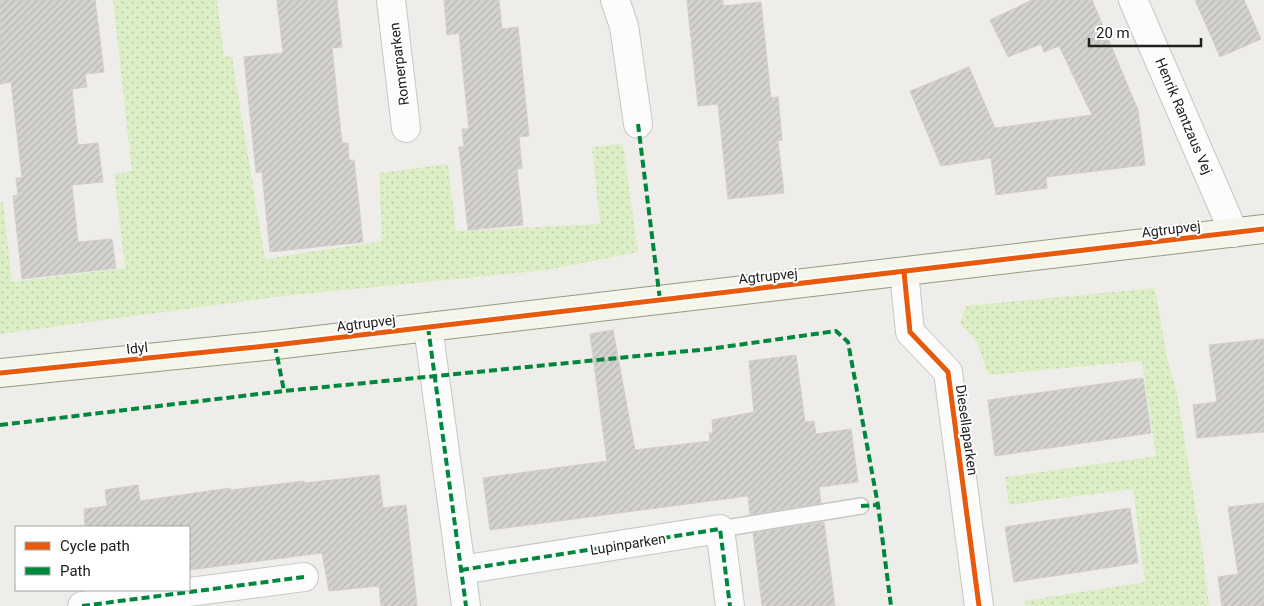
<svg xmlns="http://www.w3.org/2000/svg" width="1264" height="606" font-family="Roboto,sans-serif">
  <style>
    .grass { fill: url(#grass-dots) }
    .building { fill: url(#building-hatch); stroke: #d2cfca }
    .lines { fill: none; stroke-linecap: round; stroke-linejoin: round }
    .lane-casing { stroke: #c7c6c5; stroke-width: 18 }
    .street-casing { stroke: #c7c6c5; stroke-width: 30 }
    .secondary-casing { stroke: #989a7f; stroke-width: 30 }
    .lane { stroke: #fdfcfc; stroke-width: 15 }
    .street { stroke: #fdfcfc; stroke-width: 28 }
    .secondary { stroke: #f4f5eb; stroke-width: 28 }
    .quiet { stroke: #00873e; stroke-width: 4; stroke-dasharray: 8 4; stroke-linecap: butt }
    .cycleway-casing { stroke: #fff; stroke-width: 8 }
    .cycleway { stroke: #e8590c; stroke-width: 5 }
    .labels { text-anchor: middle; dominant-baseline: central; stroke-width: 4; stroke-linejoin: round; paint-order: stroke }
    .street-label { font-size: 14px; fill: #202020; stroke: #fff }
  </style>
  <defs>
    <pattern id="grass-dots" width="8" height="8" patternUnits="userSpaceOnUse" patternTransform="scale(1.25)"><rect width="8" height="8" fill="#dbeec5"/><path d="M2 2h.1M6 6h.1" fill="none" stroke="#bccca9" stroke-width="1.8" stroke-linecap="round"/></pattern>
    <pattern id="building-hatch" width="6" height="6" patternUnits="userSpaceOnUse" patternTransform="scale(1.25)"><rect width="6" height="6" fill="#d5d3d0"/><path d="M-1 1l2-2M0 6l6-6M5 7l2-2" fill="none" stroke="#b7b5b2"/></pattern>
  </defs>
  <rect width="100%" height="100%" fill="#efede9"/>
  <g class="grass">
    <polygon points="113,0 217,0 224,56 232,57 265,259 382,241 379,173 448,164 456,231 600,224 592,147 623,144 638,252 547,270 283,296 0,334 0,203 3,202 12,282 125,268 114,174 132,171"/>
    <polygon points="1155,288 1167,358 1177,393 1202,546 1209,606 1025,606 1024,601 1145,582 1133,489 1009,505 1005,477 1156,456 1142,361 988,375 977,342 960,323 966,306"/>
  </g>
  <g class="building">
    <polygon points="0,0 95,0 104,72 85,74 87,87 72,89 78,145 98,143 103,182 72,185 78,242 112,239 116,268 22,279 13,196 18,195 16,178 22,178 11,82 0,84"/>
    <polygon points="277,0 337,0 342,47 332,48 342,143 348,143 349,160 354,160 363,242 270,252 262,172 256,173 244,57 283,53"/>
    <polygon points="444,0 499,0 502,29 518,27 529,136 519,137 522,168 517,169 523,225 468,230 459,147 464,147 462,129 469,129 459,33 447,35"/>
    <polygon points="687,0 723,0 723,6 761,2 771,98 778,97 782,140 778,141 784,193 728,199 718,104 698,106"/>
    <polygon points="1032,0 1092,0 1138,110 1145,165 1046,177 1047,188 996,195 991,158 941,166 910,91 969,67 995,128 1092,115 1059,46 1044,52 1041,44 1008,57 990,20"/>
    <polygon points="1195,0 1244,0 1261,39 1220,57"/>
    <polygon points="613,330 635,450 710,441 709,433 713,433 712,420 754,412 749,361 796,355 805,422 814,421 816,434 851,429 858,482 819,487 821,503 750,515 748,496 490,530 483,478 607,461 590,334"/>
    <polygon points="1264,339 1264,432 1197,438 1193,405 1217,402 1209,345"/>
    <polygon points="1143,378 1151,433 995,456 988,400"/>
    <polygon points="379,475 383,508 406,505 417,606 381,606 379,586 329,591 322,553 189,570 189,527 85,527 84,509 107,506 105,490 138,485 140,501 230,488 231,490 304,481 304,483"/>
    <polygon points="1264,503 1264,606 1222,606 1218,577 1238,574 1228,507"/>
    <polygon points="1130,508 1138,563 1014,582 1005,527"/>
    <polygon points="824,522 835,606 762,606 753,533"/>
  </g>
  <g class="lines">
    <defs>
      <polyline id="lane" points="720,529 861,506"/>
      <g id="street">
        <polyline points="391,0 406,128"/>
        <polyline points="615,0 624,26 638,124"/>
        <polyline points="1133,0 1234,233"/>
        <polyline points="904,272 910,332 948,372 979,606"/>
        <polyline points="428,327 466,606"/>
        <polyline points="461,570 720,529 730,606"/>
        <polyline points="82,606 304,577"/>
      </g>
      <polyline id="secondary" points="0,373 275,345 1264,229"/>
    </defs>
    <use href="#lane" class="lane-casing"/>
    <use href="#street" class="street-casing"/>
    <use href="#secondary" class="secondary-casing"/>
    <use href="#lane" class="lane"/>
    <use href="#street" class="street"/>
    <use href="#secondary" class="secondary"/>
    <g class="quiet">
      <polyline points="638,124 660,300"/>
      <polyline points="428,327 466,606"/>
      <polyline points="275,345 284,391"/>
      <polyline points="0,425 284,391 709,349 836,331 848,342 878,505 891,606"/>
      <polyline points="861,506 878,505"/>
      <polyline points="461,570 720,529 730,606"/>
      <polyline points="82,606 304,577"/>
    </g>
    <defs>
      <g id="cycleway">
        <polyline points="904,272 910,332 948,372 979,606"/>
        <polyline points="0,373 275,345 1264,229"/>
      </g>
    </defs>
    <use href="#cycleway" class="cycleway-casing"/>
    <use href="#cycleway" class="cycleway"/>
  </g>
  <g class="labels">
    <g class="street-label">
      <text transform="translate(399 64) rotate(-97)">Romerparken</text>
      <text transform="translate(1184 116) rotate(67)">Henrik Rantzaus Vej</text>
      <text transform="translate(1171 229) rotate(-7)">Agtrupvej</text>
      <text transform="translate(768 276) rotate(-6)">Agtrupvej</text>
      <text transform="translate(366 323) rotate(-7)">Agtrupvej</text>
      <text transform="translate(137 348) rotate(-6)">Idyl</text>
      <text transform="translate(967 430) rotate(82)">Diesellaparken</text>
      <text transform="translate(628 544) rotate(-9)">Lupinparken</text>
    </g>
  </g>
  <rect x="15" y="526" width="175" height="65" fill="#ffffff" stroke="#a6a6a6"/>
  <rect x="25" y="542" width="25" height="8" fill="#e8590c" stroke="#a6a6a6"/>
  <text x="60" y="551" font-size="15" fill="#202020">Cycle path</text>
  <rect x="25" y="567" width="25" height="8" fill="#00873e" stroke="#a6a6a6"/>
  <text x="60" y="576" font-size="15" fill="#202020">Path</text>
  <path d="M1089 38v8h112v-8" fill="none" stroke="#202020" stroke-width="2.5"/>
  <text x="1096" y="38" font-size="15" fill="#202020" stroke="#ffffff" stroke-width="4" paint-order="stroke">20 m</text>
</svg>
